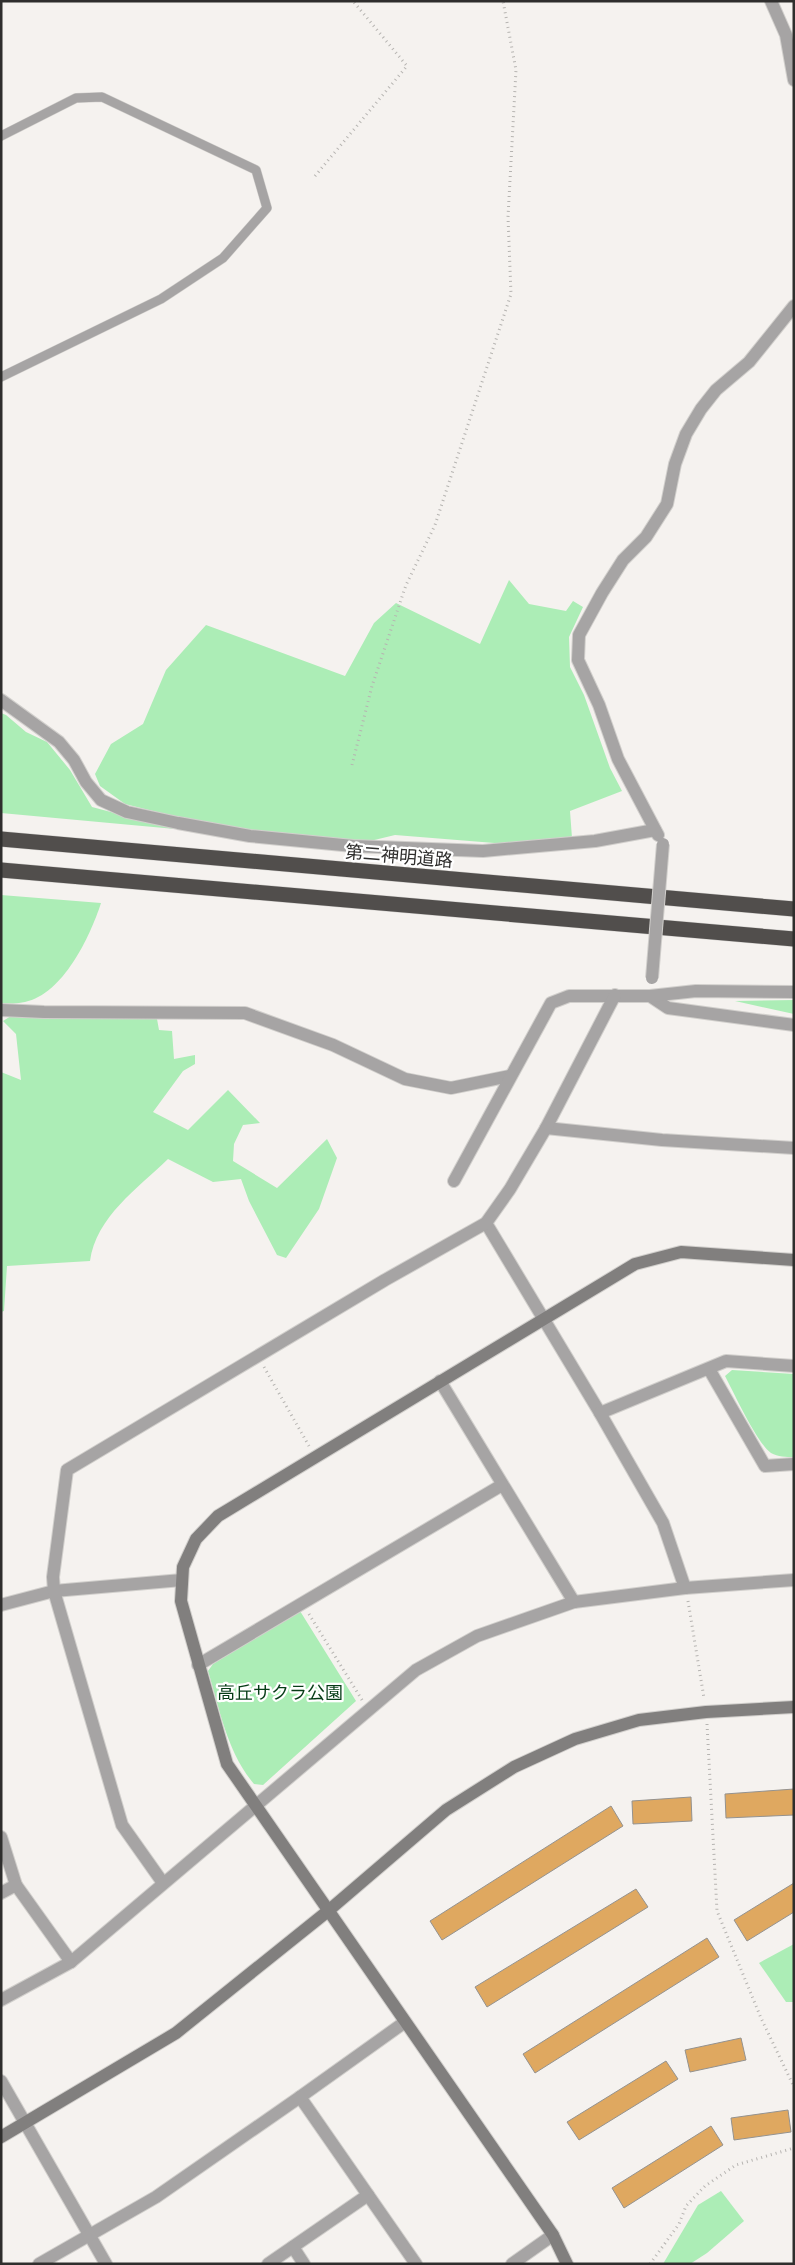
<svg xmlns="http://www.w3.org/2000/svg" width="795" height="2265" font-family="'PT Sans Narrow','Noto Sans JP',sans-serif">
  <style>
    .green { fill: #acedb6 }
    .building { fill: #dfa860; stroke: #94928f }
    .lines { fill: none; stroke-linecap: round; stroke-linejoin: round }
    .lane-casing { stroke: #d1cfcc; stroke-width: 10 }
    .street-casing { stroke: #d1cfcc; stroke-width: 14 }
    .secondary-casing { stroke: #d1cfcc; stroke-width: 14 }
    .highway-casing { stroke: #d1cfcc; stroke-width: 16 }
    .path { stroke: #b6b4b1; stroke-width: 3; stroke-dasharray: 1 4; stroke-linecap: butt }
    .lane { stroke: #a6a4a4; stroke-width: 9 }
    .street { stroke: #a6a4a4; stroke-width: 12 }
    .secondary { stroke: #817f7e; stroke-width: 12 }
    .highway { stroke: #514e4c; stroke-width: 15 }
    .street-bridge-casing { stroke: #d1cfcc; stroke-width: 14; stroke-linecap: butt }
    .street-bridge { stroke: #a6a4a4; stroke-width: 12 }
    .labels { text-anchor: middle; dominant-baseline: central; stroke-width: 4.5; stroke-linejoin: round; paint-order: stroke }
    .street-label { font-size: 18px; fill: #2f2e2d; stroke: #fff }
    .park-label { font-size: 18px; fill: #053c16; stroke: #fff }
  </style>
  <rect width="100%" height="100%" fill="#f5f2ef"/>
  <g class="green">
    <polygon points="509,580 529,604 566,611 573,601 583,607 569,637 570,667 584,695 610,768 622,791 570,811 572,838 520,845 395,835 366,842 270,833 181,818 125,804 100,786 95,774 111,744 143,724 166,670 206,625 345,676 374,623 396,603 480,644"/>
    <polygon points="1,713 6,715 26,732 47,742 70,770 92,807 175,829 1,813"/>
    <path d="M1,895l100,8c-11,34 -38,91 -76,99 -8,2 -16,1 -24,2z"/>
    <polygon points="794,1000 794,1014 735,1001"/>
    <path d="M11,1016l146,3 2,11 13,1 2,28 21,-4v9l-12,7 -30,41 35,18 40,-40 32,33 -17,2 -9,19 -1,17 44,27 50,-49 10,19 -18,51 -33,49 -9,-3 -28,-54 -8,-22 -28,3 -45,-23c-30,29 -72,58 -78,102l-83,5 -3,45 -3,1v-240l20,8 -5,-46 -13,-13z"/>
    <path d="M732,1370l62,4v83c-8,0 -16,0 -23,-4 -13,-8 -38,-62 -46,-77z"/>
    <path d="M300,1611l56,90 -93,84 -9,-1c-27,-32 -34,-74 -46,-113l5,-7z"/>
    <polygon points="794,1944 794,2002 786,2002 759,1963"/>
    <polygon points="721,2191 744,2221 707,2253 690,2264 663,2264 698,2205"/>
  </g>
  <g class="building">
    <polygon points="794,1789 794,1815 726,1818 725,1794"/>
    <polygon points="691,1797 692,1821 633,1824 632,1801"/>
    <polygon points="611,1806 623,1826 442,1940 430,1921"/>
    <polygon points="794,1883 794,1912 747,1941 734,1920"/>
    <polygon points="636,1889 648,1907 487,2007 475,1987"/>
    <polygon points="707,1938 719,1957 535,2073 523,2054"/>
    <polygon points="741,2038 746,2060 690,2072 685,2050"/>
    <polygon points="666,2061 678,2079 579,2140 567,2122"/>
    <polygon points="788,2110 791,2132 734,2140 731,2118"/>
    <polygon points="711,2126 723,2145 624,2208 612,2188"/>
  </g>
  <g class="lines">
    <defs>
      <polyline id="lane" points="1,136 76,98 102,97 256,170 267,208 223,258 161,299 1,377"/>
      <g id="street">
        <polyline points="771,1 786,35 794,80"/>
        <polyline points="1,700 59,742 74,760 86,782 101,800 127,812 178,823 250,836 353,846 483,851 595,841 655,830"/>
        <polyline points="658,835 618,759 599,705 578,660 579,635 602,593 623,560 646,537 667,504 675,464 686,434 701,409 716,390 749,362 794,306"/>
        <polyline points="650,996 668,1008 794,1025"/>
        <polyline points="1,1010 44,1012 245,1013 333,1045 405,1079 451,1088 510,1076"/>
        <polyline points="546,1128 662,1140 794,1148"/>
        <polyline points="454,1181 551,1003 569,996 650,996 696,991 794,992"/>
        <polyline points="486,1223 600,1413"/>
        <polyline points="709,1369 765,1466 794,1464"/>
        <polyline points="440,1381 574,1602"/>
        <polyline points="685,1588 663,1523 600,1413 726,1361 794,1366"/>
        <polyline points="1,1605 54,1591 182,1580"/>
        <polyline points="198,1665 502,1485"/>
        <polyline points="1,1837 16,1885 71,1962"/>
        <polyline points="163,1883 122,1825 54,1591 53,1577 67,1470 385,1280 486,1223 510,1189 546,1128 615,995"/>
        <polyline points="1,1893 16,1885"/>
        <polyline points="1,2000 71,1962 416,1670 477,1636 574,1602 685,1588 794,1580"/>
        <polyline points="1,2081 106,2264"/>
        <polyline points="300,2097 416,2264"/>
        <polyline points="293,2247 304,2264"/>
        <polyline points="39,2264 156,2197 300,2097 405,2022"/>
        <polyline points="268,2264 368,2195"/>
        <polyline points="512,2264 553,2235"/>
      </g>
      <g id="secondary">
        <polyline points="1,2137 176,2033 328,1911 446,1810 514,1767 575,1739 639,1720 706,1712 794,1707"/>
        <polyline points="567,2264 553,2235 227,1764 181,1601 183,1567 196,1539 218,1516 635,1264 681,1252 794,1260"/>
      </g>
      <g id="highway">
        <polyline points="1,839 794,909"/>
        <polyline points="1,870 794,939"/>
      </g>
    </defs>
    <use href="#lane" class="lane-casing"/>
    <use href="#street" class="street-casing"/>
    <use href="#secondary" class="secondary-casing"/>
    <use href="#highway" class="highway-casing"/>
    <g class="path">
      <polyline points="315,176 407,66 353,1"/>
      <polyline points="352,765 372,686 406,585 435,525 511,294 508,217 516,70 503,1"/>
      <polyline points="264,1367 309,1446"/>
      <polyline points="688,1601 704,1698"/>
      <polyline points="309,1614 362,1700"/>
      <polyline points="707,1724 717,1911 761,2018 794,2087"/>
      <polyline points="650,2264 679,2224 686,2206 705,2186 736,2165 794,2148"/>
    </g>
    <use href="#lane" class="lane"/>
    <use href="#street" class="street"/>
    <use href="#secondary" class="secondary"/>
    <use href="#highway" class="highway"/>
    <defs>
      <polyline id="street-bridge" points="652,978 663,844"/>
    </defs>
    <use href="#street-bridge" class="street-bridge-casing"/>
    <use href="#street-bridge" class="street-bridge"/>
  </g>
  <g class="labels">
    <g class="street-label">
      <text transform="translate(399 856) rotate(5)">第二神明道路</text>
    </g>
    <g class="park-label">
      <text x="280" y="1692">高丘サクラ公園</text>
    </g>
  </g>
  <rect width="795" height="2265" fill="none" stroke="#2f2e2d" stroke-width="5"/>
</svg>
